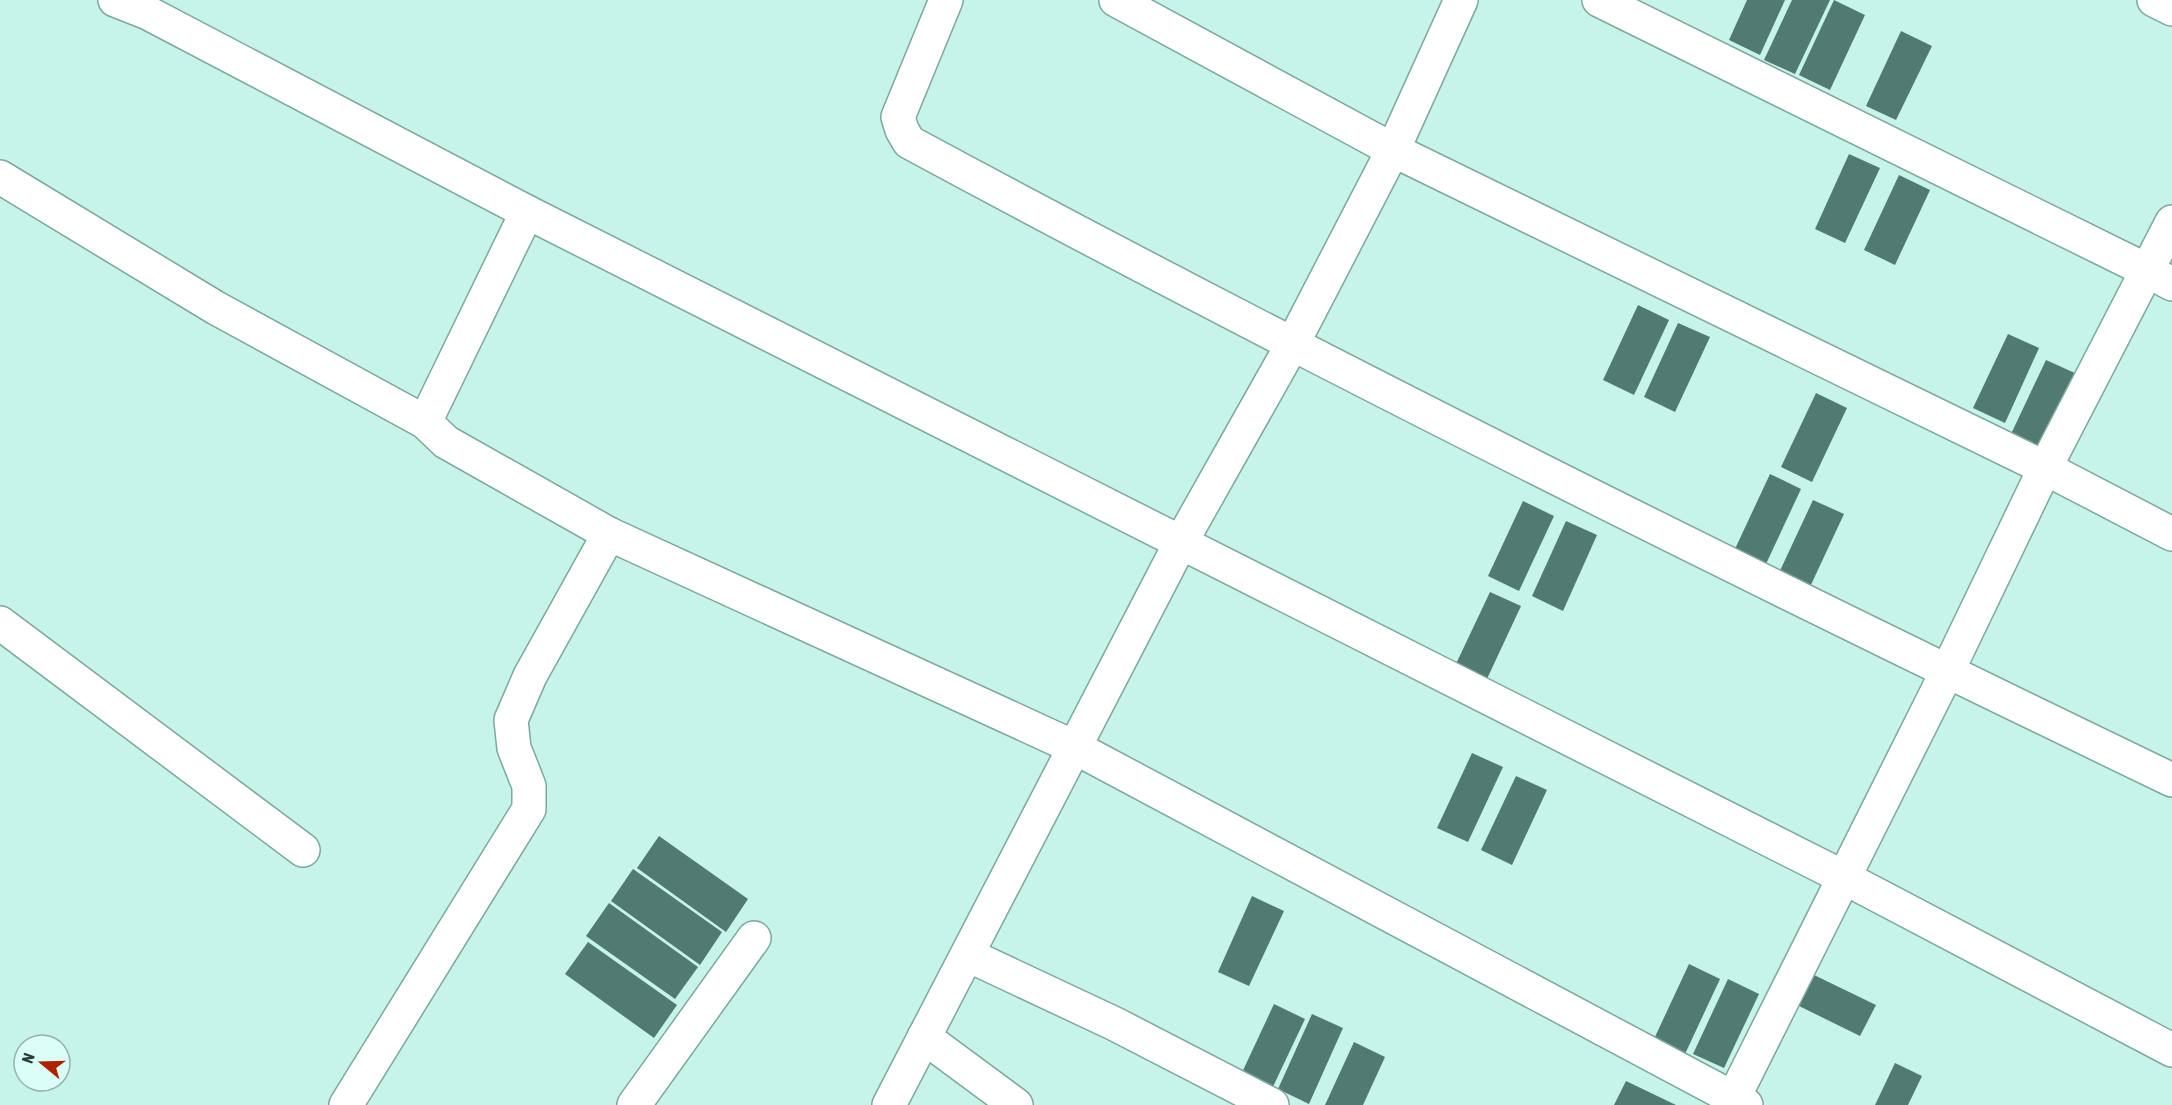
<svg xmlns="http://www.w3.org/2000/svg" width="2172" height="1105" font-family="'Asap Condensed',sans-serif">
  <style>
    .building { fill: #517b72 }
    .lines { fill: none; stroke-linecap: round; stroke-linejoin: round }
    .street-casing { stroke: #7ca89e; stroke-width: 36 }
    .street { stroke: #fff; stroke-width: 33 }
  </style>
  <rect width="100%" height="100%" fill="#c6f4e9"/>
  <g class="building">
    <polygon points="1747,0 1785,0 1760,55 1729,40"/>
    <polygon points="1792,0 1830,0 1795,74 1764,60"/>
    <polygon points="1834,0 1865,15 1830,90 1799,75"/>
    <polygon points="1901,31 1932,46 1896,120 1866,106"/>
    <polygon points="1849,154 1880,168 1845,243 1815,229"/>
    <polygon points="1899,175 1930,190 1895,265 1864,250"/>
    <polygon points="1638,305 1669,320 1634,395 1603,380"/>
    <polygon points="1678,323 1710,337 1675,412 1644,397"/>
    <polygon points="2008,334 2039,348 2005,423 1973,408"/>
    <polygon points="2046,360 2077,374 2042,449 2011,434"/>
    <polygon points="1816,393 1847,408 1812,482 1781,467"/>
    <polygon points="1770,474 1801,489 1766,564 1735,549"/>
    <polygon points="1813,500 1844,514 1809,589 1778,575"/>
    <polygon points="1523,501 1554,516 1519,591 1488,576"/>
    <polygon points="1566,521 1597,535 1563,611 1532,596"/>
    <polygon points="1490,592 1521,606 1486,681 1455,666"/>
    <polygon points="1472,753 1503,767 1468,842 1437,828"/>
    <polygon points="1516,776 1547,790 1512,865 1481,850"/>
    <polygon points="659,836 748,899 726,932 637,868"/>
    <polygon points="633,869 722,932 700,965 611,901"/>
    <polygon points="1252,896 1284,911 1249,986 1218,972"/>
    <polygon points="609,903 698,967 675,999 586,936"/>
    <polygon points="588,942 677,1005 654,1038 565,974"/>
    <polygon points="1689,964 1720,979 1685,1054 1654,1039"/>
    <polygon points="1812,974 1876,1005 1860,1036 1797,1005"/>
    <polygon points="1728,979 1759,994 1724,1068 1693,1054"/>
    <polygon points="1274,1004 1305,1019 1270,1093 1239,1079"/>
    <polygon points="1312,1014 1343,1028 1309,1104 1278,1089"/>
    <polygon points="1354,1042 1385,1057 1363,1105 1325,1105"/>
    <polygon points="1895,1063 1922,1076 1908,1105 1875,1105"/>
    <polygon points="1626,1081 1676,1105 1614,1105"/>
  </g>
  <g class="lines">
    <defs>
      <g id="street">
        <polyline points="115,0 148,13 527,212 1843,877 2172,1050"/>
        <path d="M946,0l-48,117 4,13 7,12c415,224 838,433 1263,638"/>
        <polyline points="1116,0 1393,150 2045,468 2172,534"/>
        <polyline points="1599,0 2146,270 2172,284"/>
        <polyline points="2154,0 2172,9"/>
        <polyline points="0,177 216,308 425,422 446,442 609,534 1076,748 1746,1105"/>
        <polyline points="425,422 527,212"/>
        <polyline points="0,623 303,850"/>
        <polyline points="968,955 1115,1024 1272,1105"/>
        <polyline points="924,1037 1016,1105"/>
        <polyline points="346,1105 529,809 529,786 514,748 511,720 530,676 609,534"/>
        <polyline points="634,1105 754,938"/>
        <polyline points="889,1105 1181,542 1292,345 1393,150 1461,0"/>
        <polyline points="1730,1105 1947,672 2045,468 2172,222"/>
      </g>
    </defs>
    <use href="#street" class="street-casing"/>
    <use href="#street" class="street"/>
  </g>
  <g transform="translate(42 1063) rotate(289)"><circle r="28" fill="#dafff6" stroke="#94b1aa" stroke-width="1.5"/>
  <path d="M0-4.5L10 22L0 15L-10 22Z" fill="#ae2200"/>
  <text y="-9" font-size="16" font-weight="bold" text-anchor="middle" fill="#2b3d39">N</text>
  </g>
</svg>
